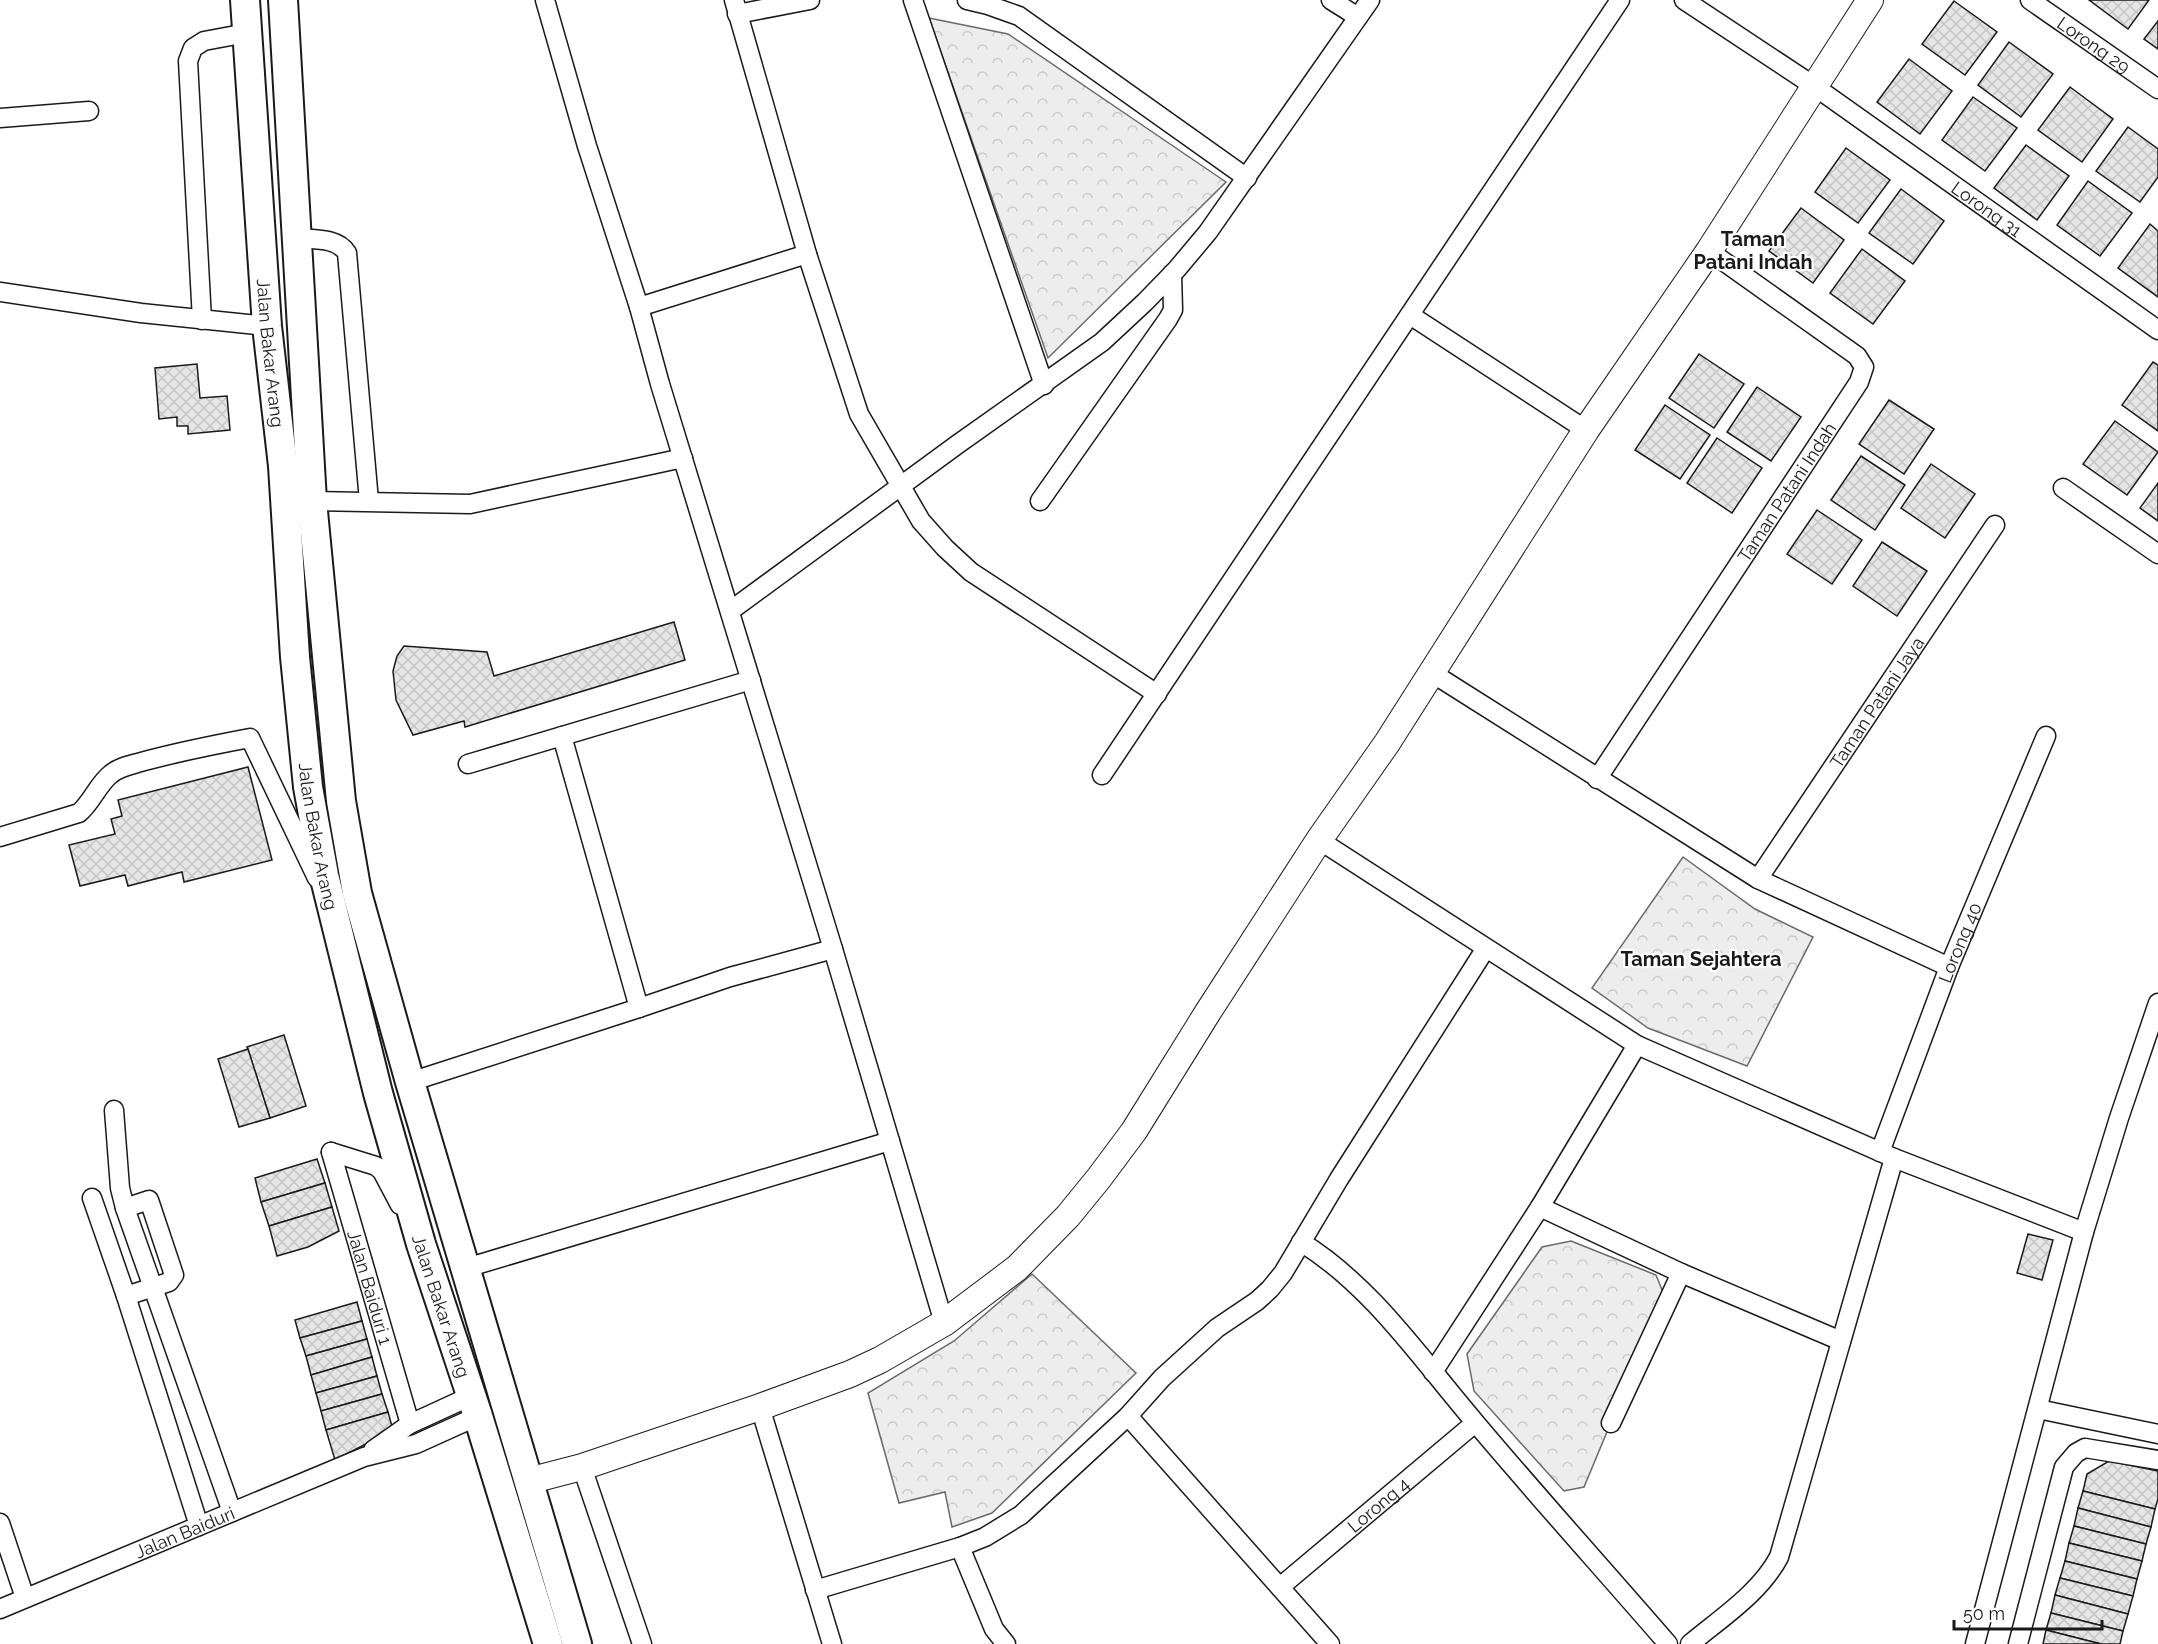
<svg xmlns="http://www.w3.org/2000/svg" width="2158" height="1644" font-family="Raleway,sans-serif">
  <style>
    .forest { fill: url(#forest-crowns); stroke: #6a6a6a; stroke-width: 1.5 }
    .building { fill: url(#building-cross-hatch); stroke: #1a1a1a; stroke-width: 1.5 }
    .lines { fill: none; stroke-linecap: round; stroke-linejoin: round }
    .street-casing { stroke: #1a1a1a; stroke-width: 21 }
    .secondary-casing { stroke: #1a1a1a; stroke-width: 28 }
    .primary-casing { stroke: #1a1a1a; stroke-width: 32 }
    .street { stroke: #fff; stroke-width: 18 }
    .secondary { stroke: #fff; stroke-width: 26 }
    .primary { stroke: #fff; stroke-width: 28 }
    .labels { text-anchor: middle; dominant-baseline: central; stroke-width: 4.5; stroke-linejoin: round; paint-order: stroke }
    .street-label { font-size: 18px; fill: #1a1a1a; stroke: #fff }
    .neighbourhood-label { font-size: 20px; font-weight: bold; fill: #1a1a1a; stroke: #fff }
  </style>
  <defs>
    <pattern id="forest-crowns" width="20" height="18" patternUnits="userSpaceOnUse" patternTransform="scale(1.5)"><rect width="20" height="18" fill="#ededed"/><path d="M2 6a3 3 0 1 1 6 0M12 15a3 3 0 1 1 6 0" fill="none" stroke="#cbcbcb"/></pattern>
    <pattern id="building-cross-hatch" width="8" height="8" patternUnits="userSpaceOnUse" patternTransform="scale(1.5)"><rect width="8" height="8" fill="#e6e6e6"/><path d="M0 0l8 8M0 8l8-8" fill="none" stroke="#c5c5c5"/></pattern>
  </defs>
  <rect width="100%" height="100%" fill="#fff"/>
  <g class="forest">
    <polygon points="929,18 1008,34 1226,182 1048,358"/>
    <polygon points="1683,857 1755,909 1813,937 1747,1066 1648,1028 1592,988"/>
    <polygon points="1571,1241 1656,1275 1664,1295 1584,1487 1564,1491 1474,1391 1467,1354 1542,1247"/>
    <polygon points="1032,1274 1136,1373 992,1513 952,1527 945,1492 899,1503 868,1393 954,1341"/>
  </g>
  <g class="building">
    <polygon points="2089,0 2149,0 2128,29"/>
    <polygon points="1954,1 1997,32 1965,75 1922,44"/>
    <polygon points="2158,21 2158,49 2144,39"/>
    <polygon points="2009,42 2053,74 2021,117 1978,85"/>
    <polygon points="1909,59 1952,91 1920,134 1877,102"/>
    <polygon points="2070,87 2113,119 2082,162 2038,130"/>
    <polygon points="1973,97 2017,128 1985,171 1942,140"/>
    <polygon points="2128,127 2158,149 2158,177 2140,202 2096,171"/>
    <polygon points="2026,145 2069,176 2037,220 1994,188"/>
    <polygon points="1846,148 1890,180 1858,223 1815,192"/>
    <polygon points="2088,181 2132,213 2100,256 2057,225"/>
    <polygon points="1901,189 1944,221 1913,264 1869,233"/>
    <polygon points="1801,208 1844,240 1813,283 1769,251"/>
    <polygon points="2150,224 2158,231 2158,297 2118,268"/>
    <polygon points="1862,249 1905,281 1873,324 1830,293"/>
    <polygon points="1699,354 1744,384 1714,428 1669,398"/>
    <polygon points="2153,362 2158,365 2158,431 2122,405"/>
    <polygon points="197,364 200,398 227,396 230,430 188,434 188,426 177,426 177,417 159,419 155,368"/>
    <polygon points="1757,387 1801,417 1771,461 1727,432"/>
    <polygon points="1889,400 1934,429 1904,474 1859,444"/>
    <polygon points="1665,405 1710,435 1680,479 1635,450"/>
    <polygon points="2115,421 2158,452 2127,495 2083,464"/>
    <polygon points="1717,438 1762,468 1732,513 1687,483"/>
    <polygon points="1861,456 1905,485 1875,530 1831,500"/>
    <polygon points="1931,464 1975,494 1945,538 1901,508"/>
    <polygon points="2158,483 2158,521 2140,508"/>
    <polygon points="1817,510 1862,540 1832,584 1787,554"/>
    <polygon points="1882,542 1927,571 1897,616 1853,586"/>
    <polygon points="674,622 685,660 465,727 464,721 413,735 396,700 393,671 397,656 404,646 487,652 494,676"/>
    <polygon points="248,767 272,860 184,882 182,872 128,886 125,875 80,886 69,845 115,834 111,819 122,816 118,800"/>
    <polygon points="284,1035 306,1106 270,1118 247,1047"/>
    <polygon points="248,1049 270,1118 239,1127 218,1059"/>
    <polygon points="317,1159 325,1183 261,1202 255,1178"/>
    <polygon points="325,1183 332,1207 269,1226 261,1202"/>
    <polygon points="332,1207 339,1231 308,1247 277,1256 269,1226"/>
    <polygon points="2028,1234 2053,1240 2042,1280 2017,1273"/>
    <polygon points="357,1302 362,1321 300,1338 295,1320"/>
    <polygon points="362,1321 367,1339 306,1356 300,1338"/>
    <polygon points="367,1339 372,1357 311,1375 306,1356"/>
    <polygon points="372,1357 377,1376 316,1393 311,1375"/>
    <polygon points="377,1376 382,1394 321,1411 316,1393"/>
    <polygon points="382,1394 388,1412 326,1430 321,1411"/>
    <polygon points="388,1412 393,1430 335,1460 326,1430"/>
    <polygon points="2109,1461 2158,1471 2158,1499 2155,1509 2083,1491 2087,1474"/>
    <polygon points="2083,1491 2155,1509 2151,1527 2078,1508"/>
    <polygon points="2078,1508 2151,1527 2146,1544 2074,1526"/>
    <polygon points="2074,1526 2146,1544 2142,1561 2069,1543"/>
    <polygon points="2069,1543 2142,1561 2137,1579 2065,1561"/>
    <polygon points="2065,1561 2137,1579 2133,1596 2060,1578"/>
    <polygon points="2060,1578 2133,1596 2128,1614 2055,1595"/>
    <polygon points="2055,1595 2128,1614 2123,1631 2051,1613"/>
    <polygon points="2051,1613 2123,1631 2120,1644 2101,1644 2046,1630"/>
    <polygon points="2046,1630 2101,1644 2043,1644"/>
  </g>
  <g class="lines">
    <defs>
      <g id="street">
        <polyline points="545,0 587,146 639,307 660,384 833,949 944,1323"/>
        <polyline points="734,0 807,254 859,414 921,521 945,548 971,572 1157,694"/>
        <polyline points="913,0 1044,385"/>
        <polyline points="967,0 988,5 1019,16 1247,178"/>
        <polyline points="1331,0 1358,17"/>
        <path id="s1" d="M1684,0l130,86 344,244"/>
        <path id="s2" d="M2030,0l128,89"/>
        <polyline points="737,14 810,0"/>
        <polyline points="0,118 89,111"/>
        <path d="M296,238c17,2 41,-1 51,15l22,248"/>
        <polyline points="0,292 141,313 267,326"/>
        <polyline points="639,307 807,254"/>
        <polyline points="1410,315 1586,430"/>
        <polyline points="202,320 188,61 193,48 204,41 247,33"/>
        <polyline points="2063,488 2158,554"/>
        <polyline points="312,501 470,504 683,458"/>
        <polyline points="1040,501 1168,319 1173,310 1172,274"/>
        <polyline points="730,611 958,444 1102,342 1145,302 1177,269 1208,232 1370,0"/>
        <polyline points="1432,673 1758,879 1949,967"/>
        <polyline points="562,736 639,1008"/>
        <polyline points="468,764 751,680"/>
        <polyline points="1102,775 1620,0"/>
        <path id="s3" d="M1597,779l262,-397 5,-15 -7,-11 -148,-105"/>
        <path d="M0,837l79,-24c13,-11 19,-29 32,-39 8,-7 20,-9 30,-12 36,-10 72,-17 109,-24l67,140"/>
        <polyline points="1319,840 1637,1045 1894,1158 2084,1232"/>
        <path id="s4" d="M1758,879l237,-354"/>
        <polyline points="410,1082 639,1008 730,977 833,949"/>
        <polyline points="114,1110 120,1188 125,1208 232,1512"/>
        <path id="s5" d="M331,1152l79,272"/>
        <polyline points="331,1152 376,1166 382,1171 400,1205"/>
        <path id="s6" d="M1880,1152l69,-185 97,-231"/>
        <polyline points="92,1198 126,1296 169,1282 174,1275 149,1200 125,1208"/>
        <polyline points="1540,1207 1681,1273 1841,1341"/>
        <path d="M1301,1242c71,44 119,116 173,179 63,75 130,149 194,223"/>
        <polyline points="466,1268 890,1141"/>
        <polyline points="126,1296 199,1526"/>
        <polyline points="1433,1372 1540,1207 1637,1045"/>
        <polyline points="760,1407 832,1644"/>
        <polyline points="2038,1409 2158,1434"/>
        <polyline points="1128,1416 1330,1644"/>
        <polyline points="1611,1423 1681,1273"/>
        <polyline points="373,1450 410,1424 471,1396"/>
        <polyline points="582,1467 642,1644"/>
        <polyline points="0,1523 25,1598"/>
        <polyline points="960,1547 994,1629 1006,1644"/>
        <path id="s7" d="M1280,1587l195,-164"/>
        <polyline points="815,1590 960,1547 985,1537 1021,1515 1128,1416 1162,1378 1217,1328 1257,1301 1270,1289 1283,1273 1339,1179 1486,948"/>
        <path id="s8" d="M0,1609l364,-152 52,-13 62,-28"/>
        <path d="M1690,1644c31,-26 70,-51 89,-87l115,-399"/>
        <polyline points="1975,1644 2084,1232 2119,1118 2158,1003"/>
        <polyline points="2018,1644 2064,1467 2076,1453 2085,1448 2158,1460"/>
      </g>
      <polyline id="secondary" points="528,1481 582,1467 760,1407 850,1374 880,1360 944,1323 1017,1268 1068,1216 1099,1178 1134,1131 1208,1012 1319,840 1387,743 1586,430 1709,251 1870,0"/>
      <g id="primary">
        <path id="s9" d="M245,0l22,326 16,140 12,191 13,130 16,88 54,218 43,151 57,172 70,228"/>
        <polyline points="283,0 312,501 341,801 357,893 410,1082 577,1644"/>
      </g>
    </defs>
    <use href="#street" class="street-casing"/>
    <use href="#secondary" class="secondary-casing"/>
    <use href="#primary" class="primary-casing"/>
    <use href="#street" class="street"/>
    <use href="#secondary" class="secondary"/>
    <use href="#primary" class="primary"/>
  </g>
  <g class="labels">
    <g class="street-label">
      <text stroke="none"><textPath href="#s2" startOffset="78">Lorong 29</textPath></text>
      <text stroke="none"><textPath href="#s1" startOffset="368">Lorong 31</textPath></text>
      <text stroke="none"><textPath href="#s9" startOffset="354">Jalan Bakar Arang</textPath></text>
      <text stroke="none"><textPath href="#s3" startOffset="344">Taman Patani Indah</textPath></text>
      <text stroke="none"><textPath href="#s4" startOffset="213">Taman Patani Jaya</textPath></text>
      <text stroke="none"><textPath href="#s9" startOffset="840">Jalan Bakar Arang</textPath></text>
      <text stroke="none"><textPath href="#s6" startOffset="224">Lorong 40</textPath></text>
      <text stroke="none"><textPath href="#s5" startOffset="141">Jalan Baiduri 1</textPath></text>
      <text stroke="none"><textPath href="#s9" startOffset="1326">Jalan Bakar Arang</textPath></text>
      <text stroke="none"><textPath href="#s7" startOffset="128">Lorong 4</textPath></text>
      <text stroke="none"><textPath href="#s8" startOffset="200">Jalan Baiduri</textPath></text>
    </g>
    <g class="neighbourhood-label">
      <text x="1753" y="239">Taman<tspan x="1753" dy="23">Patani Indah</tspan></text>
      <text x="1701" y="959">Taman Sejahtera</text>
    </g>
  </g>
  <path d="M1954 1620v9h148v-9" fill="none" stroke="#1a1a1a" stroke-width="3"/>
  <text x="1963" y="1620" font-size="18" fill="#1a1a1a" stroke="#ffffff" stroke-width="4.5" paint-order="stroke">50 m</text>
</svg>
